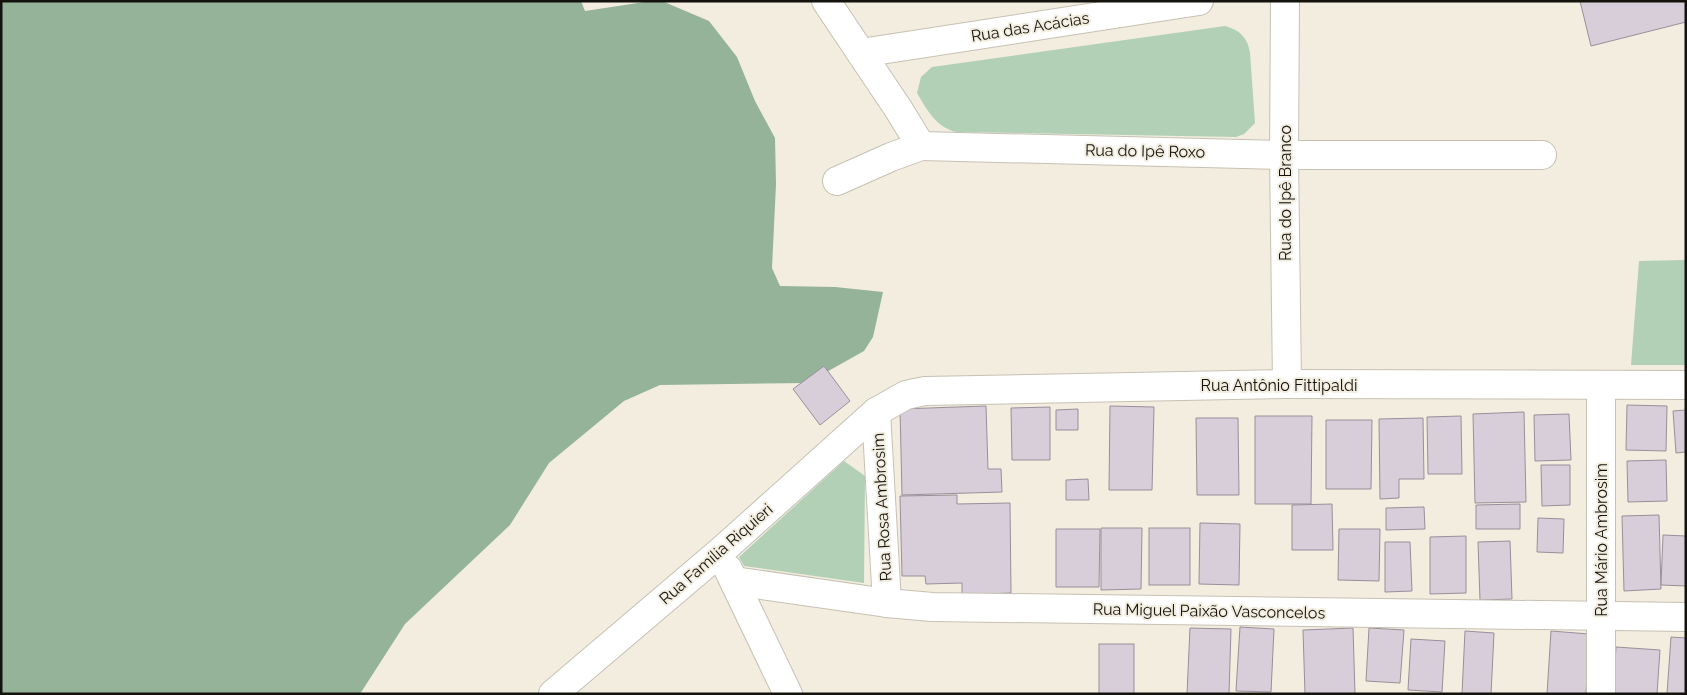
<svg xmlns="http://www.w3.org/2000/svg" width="1687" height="695" font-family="Raleway,sans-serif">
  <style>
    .green { fill: #b1d0b6 }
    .forest { fill: #94b399 }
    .building { fill: #d8ceda; stroke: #988f9a }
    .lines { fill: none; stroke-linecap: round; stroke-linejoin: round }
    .minor-casing { stroke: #c6c1b3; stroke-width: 30 }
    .minor { stroke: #fff; stroke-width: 28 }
    .labels { text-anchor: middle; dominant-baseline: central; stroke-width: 4; stroke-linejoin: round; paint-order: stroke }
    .street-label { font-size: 16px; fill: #13120d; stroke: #f2eddf }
  </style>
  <rect width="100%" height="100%" fill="#f2eddf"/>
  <g class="green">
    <path d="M1225,26c15,4 23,12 25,27l5,70 -11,11 -8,3 -280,-5c-20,-5 -29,-22 -39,-39l4,-16 11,-10z"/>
    <polygon points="1686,260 1686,365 1631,365 1639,261"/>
    <polygon points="844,461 865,476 864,583 744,566 739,557"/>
  </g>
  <polygon class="forest" points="1,1 581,1 585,11 651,1 662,1 709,21 737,57 755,101 775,138 776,184 772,268 780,286 835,287 883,292 873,337 864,351 807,383 660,385 624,401 549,463 510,525 405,624 360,694 1,694"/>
  <g class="building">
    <polygon points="1580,1 1686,1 1686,22 1591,46"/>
    <polygon points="824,366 850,401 820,425 793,389"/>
    <polygon points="1627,405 1667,406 1666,451 1626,450"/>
    <polygon points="986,406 988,469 1001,469 1002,492 902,495 900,409"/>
    <polygon points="1110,406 1154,407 1152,490 1109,490"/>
    <polygon points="1050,407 1050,460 1012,460 1011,408"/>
    <polygon points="1078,409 1078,430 1056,430 1056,410"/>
    <polygon points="1686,410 1686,452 1676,453 1673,411"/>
    <polygon points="1524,412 1526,502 1475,503 1473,414"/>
    <polygon points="1569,414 1571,460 1535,461 1534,415"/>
    <polygon points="1255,416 1312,416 1311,504 1255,504"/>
    <polygon points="1461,416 1462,474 1428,474 1427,417"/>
    <polygon points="1196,418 1238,418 1239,495 1197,495"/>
    <polygon points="1423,418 1424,479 1399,479 1399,498 1380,499 1379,419"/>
    <polygon points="1326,420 1372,420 1371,489 1326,489"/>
    <polygon points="1666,460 1667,501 1628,502 1627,461"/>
    <polygon points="1541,465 1570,465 1570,505 1542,506"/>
    <polygon points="1088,479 1089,500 1066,500 1066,480"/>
    <polygon points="957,495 957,504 1010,503 1011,593 962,595 962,583 926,584 925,576 902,576 900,496"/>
    <polygon points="1332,504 1333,550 1292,550 1292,505"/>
    <polygon points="1520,504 1520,529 1476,529 1476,505"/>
    <polygon points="1424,507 1425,529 1386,530 1386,508"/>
    <polygon points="1659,515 1661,589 1624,591 1622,516"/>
    <polygon points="1538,518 1564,519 1563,553 1537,552"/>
    <polygon points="1200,523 1240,524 1239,585 1199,584"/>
    <polygon points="1101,528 1142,528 1141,589 1101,590"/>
    <rect x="1149" y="528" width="41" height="57"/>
    <polygon points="1056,529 1100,529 1099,587 1056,587"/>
    <polygon points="1339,529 1380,529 1379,581 1338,580"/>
    <polygon points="1663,535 1686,536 1686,586 1661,585"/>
    <polygon points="1466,536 1466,593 1430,594 1430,537"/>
    <polygon points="1510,541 1512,599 1480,600 1478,542"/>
    <polygon points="1385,542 1410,542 1412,591 1385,592"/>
    <polygon points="1240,627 1274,629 1271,692 1236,691"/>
    <polygon points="1190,628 1231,629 1229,694 1187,694"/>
    <polygon points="1353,628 1355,694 1305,694 1303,630"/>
    <polygon points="1369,628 1404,630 1400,683 1366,681"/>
    <polygon points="1465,631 1494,633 1491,694 1462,694"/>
    <polygon points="1551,631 1589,634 1586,694 1547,694"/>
    <polygon points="1671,637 1686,638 1686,694 1667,694"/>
    <polygon points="1411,639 1445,641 1442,692 1408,690"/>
    <rect x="1099" y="644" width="35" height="50"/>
    <polygon points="1616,647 1660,650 1657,694 1613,694"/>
  </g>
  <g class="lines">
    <defs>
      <g id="minor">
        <polyline points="826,1 899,110 921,146 1284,155 1542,155"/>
        <polyline points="1285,1 1284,155 1287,384"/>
        <polyline points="861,53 1199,1"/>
        <polyline points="837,181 891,157 921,146"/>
        <polyline points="1601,386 1601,694"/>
        <polyline points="876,412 887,603"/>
        <polyline points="728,569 788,694"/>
        <polyline points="734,581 887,603 932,607 1686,617"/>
        <polyline points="553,694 720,552 876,412 906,395 925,391 1287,384 1686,385"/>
      </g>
    </defs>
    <use href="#minor" class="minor-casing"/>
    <use href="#minor" class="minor"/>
  </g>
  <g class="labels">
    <g class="street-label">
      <text transform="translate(1030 27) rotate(-9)">Rua das Acácias</text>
      <text transform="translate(1145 151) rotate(1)">Rua do Ipê Roxo</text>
      <text transform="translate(1285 193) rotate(-90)">Rua do Ipê Branco</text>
      <text x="1279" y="385">Rua Antônio Fittipaldi</text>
      <text transform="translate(882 507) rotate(-93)">Rua Rosa Ambrosim</text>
      <text transform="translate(1601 540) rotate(-90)">Rua Mário Ambrosim</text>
      <text transform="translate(716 554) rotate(-41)">Rua Família Riquieri</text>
      <text transform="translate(1209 611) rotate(1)">Rua Miguel Paixão Vasconcelos</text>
    </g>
  </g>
  <rect width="1687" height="695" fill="none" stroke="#13120d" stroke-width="5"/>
</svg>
